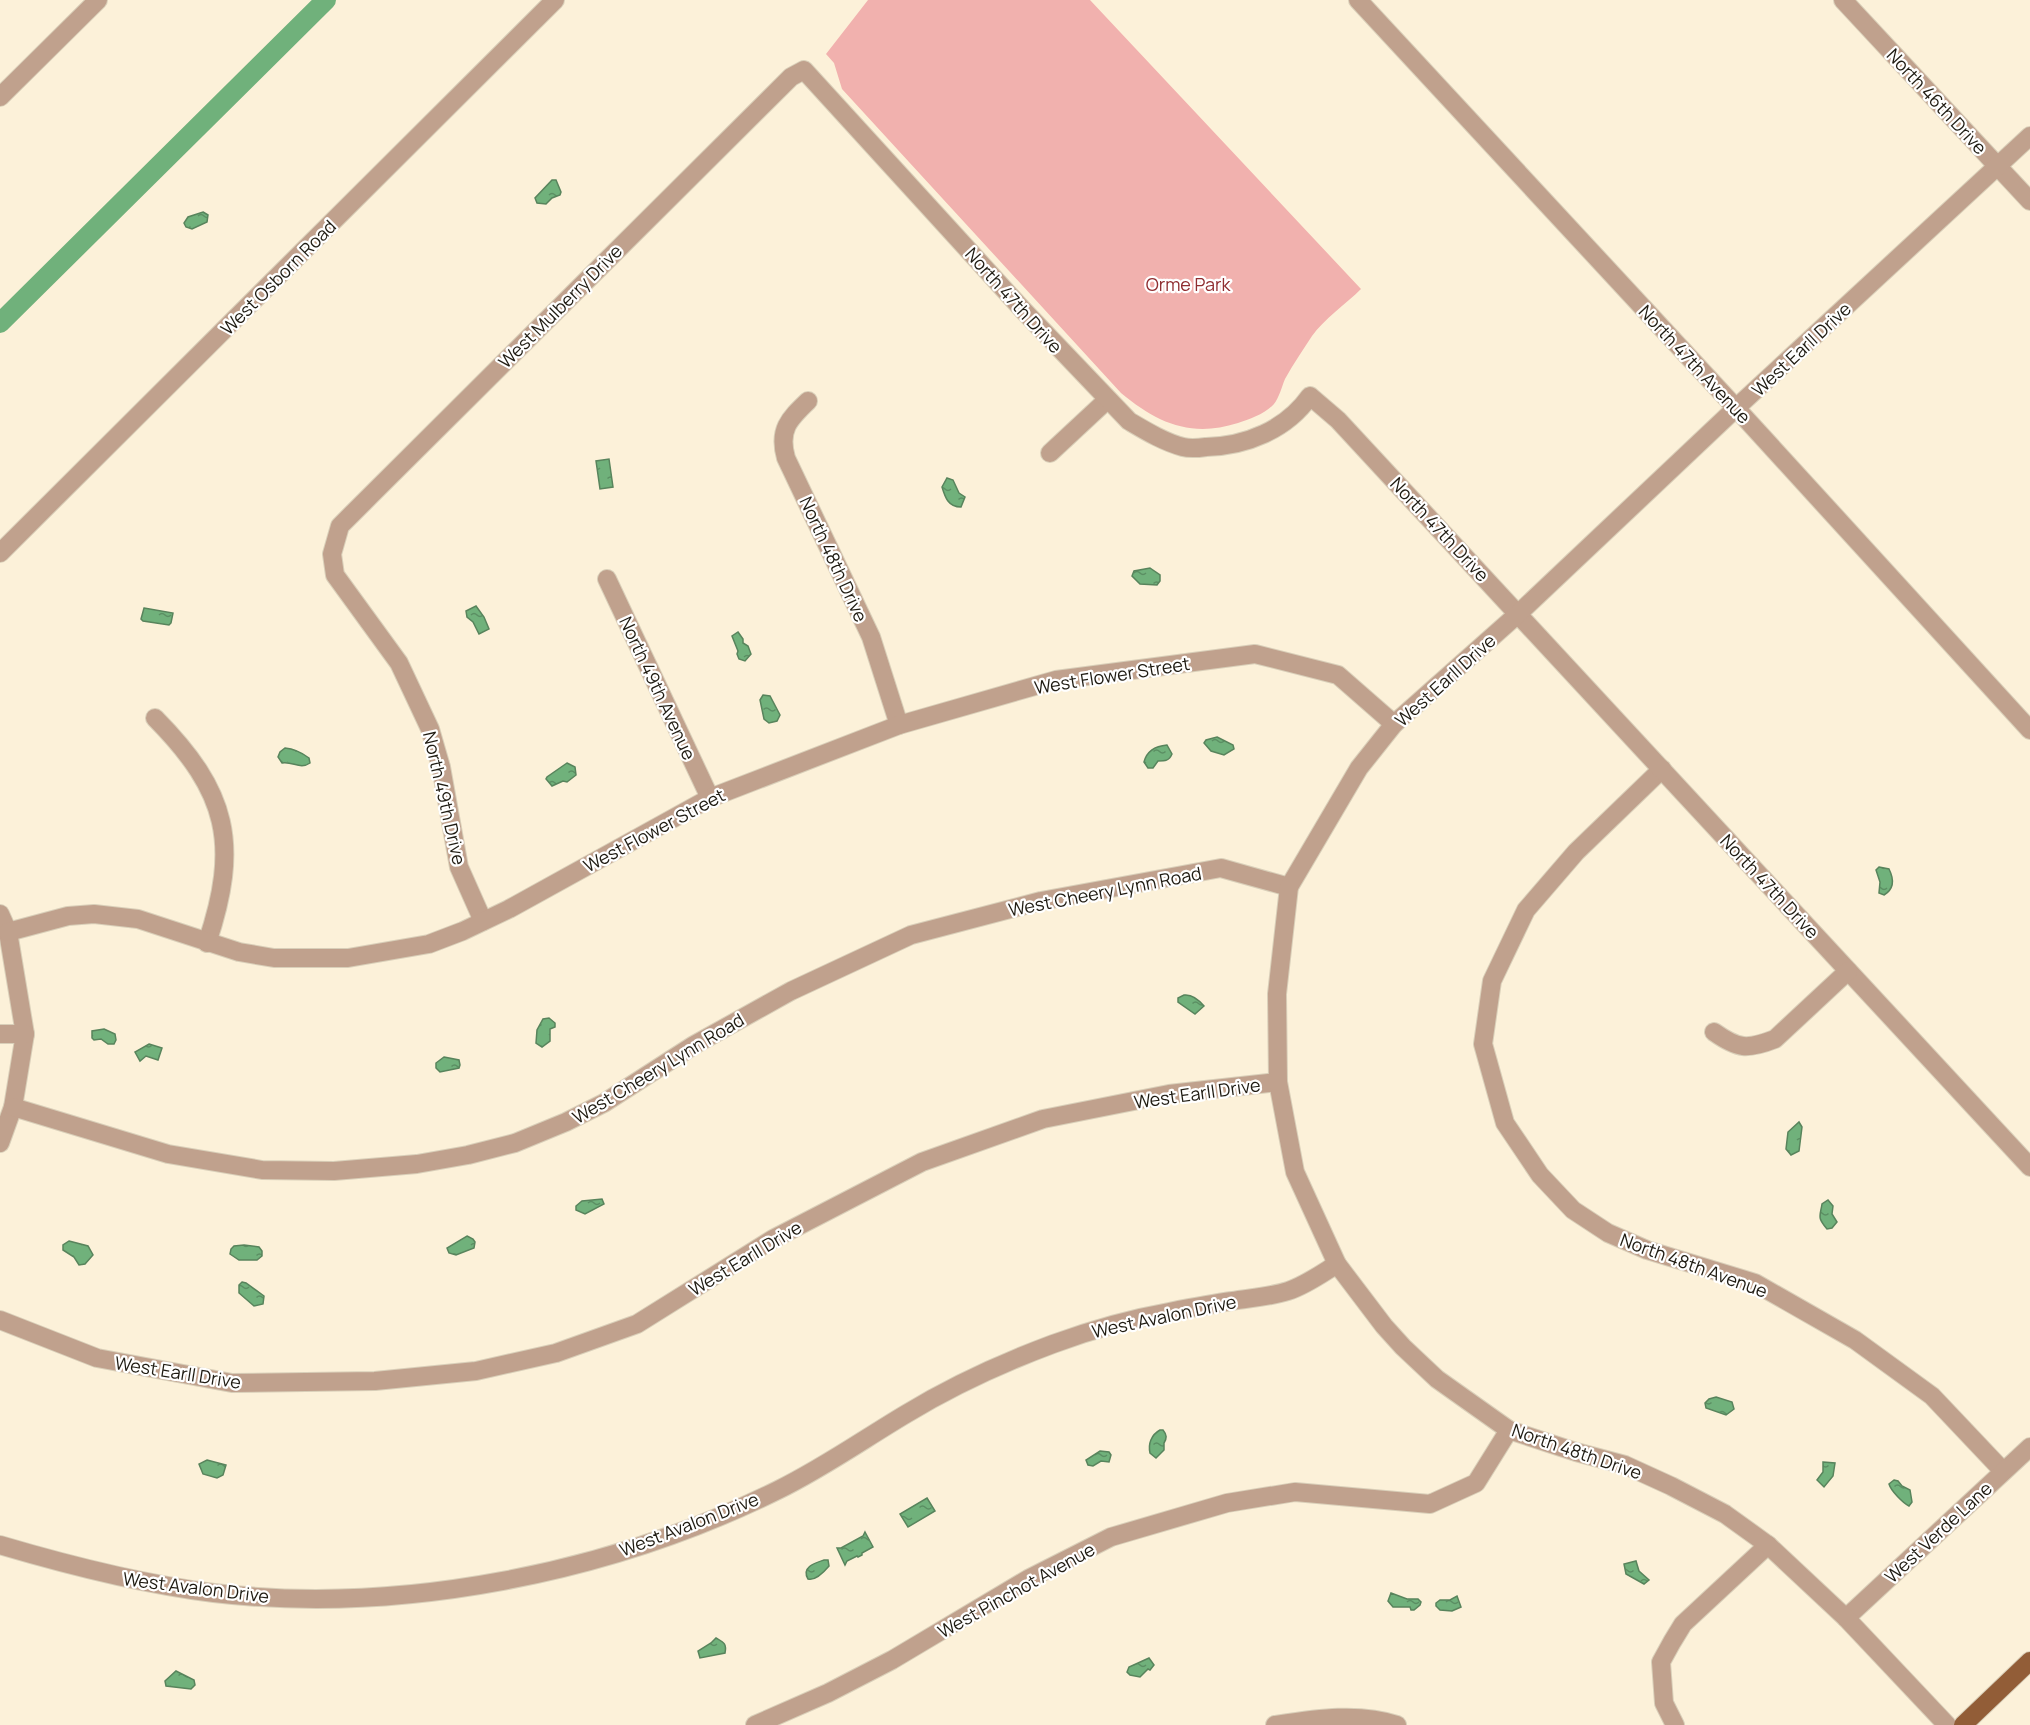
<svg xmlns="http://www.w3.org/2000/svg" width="2030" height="1725" font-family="Manrope,sans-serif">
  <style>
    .park { fill: #f1b1ae }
    .water { fill: url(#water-ripples); stroke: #58845c; stroke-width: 1.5 }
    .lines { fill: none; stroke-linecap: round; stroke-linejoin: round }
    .canal { stroke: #70b17b; stroke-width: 20 }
    .minor-casing { stroke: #d9cfb9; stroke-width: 20 }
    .major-casing { stroke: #d9cfb9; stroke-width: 20 }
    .minor { stroke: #c0a18d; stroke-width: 18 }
    .major { stroke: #925d37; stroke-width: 18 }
    .labels { text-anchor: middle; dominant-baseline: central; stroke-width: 4.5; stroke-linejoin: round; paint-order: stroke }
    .street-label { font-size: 18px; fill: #1f1b12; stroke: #fff }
    .park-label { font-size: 18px; fill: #8f2d30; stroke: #fff }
  </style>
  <defs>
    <pattern id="water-ripples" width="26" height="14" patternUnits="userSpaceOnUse" patternTransform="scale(1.5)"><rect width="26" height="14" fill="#70b17b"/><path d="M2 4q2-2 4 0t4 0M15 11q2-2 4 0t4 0" fill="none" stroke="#5b8f63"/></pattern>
  </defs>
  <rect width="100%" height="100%" fill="#fcf1d9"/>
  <path class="park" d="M868,0h222l271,289c-14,14 -38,31 -49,47 -9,14 -19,28 -27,43 -3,7 -6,19 -11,25 -9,10 -24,15 -36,19 -47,15 -81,0 -117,-30l-279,-304 -8,-26 -8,-9z"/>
  <g class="water">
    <polygon points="552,180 556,180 561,192 560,195 552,198 546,204 537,203 535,198"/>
    <polygon points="203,212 208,215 207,222 192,229 186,227 184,223 188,217"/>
    <polygon points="609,459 613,487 600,489 596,461"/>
    <path d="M947,478l6,2 6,13 6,4 -4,10c-13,0 -16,-10 -19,-20z"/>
    <polygon points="1150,568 1160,575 1160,581 1157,585 1140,584 1132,576 1134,571"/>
    <polygon points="476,606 484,617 489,629 479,634 473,622 467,617 466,611"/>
    <polygon points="144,608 173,613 171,623 169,625 143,621 141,619"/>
    <polygon points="738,632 743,639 743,643 748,646 751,654 745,661 739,659 737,654 738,651 732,636"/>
    <polygon points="763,695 770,696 780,715 777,721 769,723 764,719 760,700"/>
    <polygon points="1217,737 1233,745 1234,749 1224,755 1211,751 1204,743 1206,740"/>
    <path d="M1167,745l5,9c-3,7 -7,7 -14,7l-5,7h-5l-4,-6c3,-12 12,-16 23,-17z"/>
    <path d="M285,748c10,1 16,4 24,10l1,5c-10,7 -17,-2 -28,0l-4,-6 2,-5z"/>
    <polygon points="567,763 575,767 576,775 567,782 563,781 552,786 546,779 547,777"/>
    <path d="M1879,867l10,2c5,10 5,20 -5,26l-5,-2 1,-11 -4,-12z"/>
    <path d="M1184,995c8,-1 15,5 20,11l-9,8 -17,-12v-4z"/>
    <polygon points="549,1018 555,1023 555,1027 550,1029 550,1041 542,1047 536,1043 537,1030 543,1019"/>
    <polygon points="104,1029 115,1034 116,1040 114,1044 108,1044 101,1039 94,1040 92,1038 92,1031"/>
    <polygon points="149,1044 162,1048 158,1060 146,1056 140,1061 135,1052"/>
    <polygon points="444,1057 459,1060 460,1065 459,1068 440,1072 436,1068 436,1063"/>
    <polygon points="1799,1122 1802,1127 1799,1151 1791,1155 1786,1149 1788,1132"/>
    <polygon points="602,1199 604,1204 585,1214 576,1210 576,1206 582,1201"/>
    <path d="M1828,1200l5,6 -1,8 5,8 -5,6 -5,1c-10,-12 -7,-12 -5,-25z"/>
    <polygon points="467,1236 473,1239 475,1242 474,1248 456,1255 449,1253 447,1248"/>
    <polygon points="69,1241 88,1246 93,1255 85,1264 79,1265 74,1257 63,1250 63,1245"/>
    <polygon points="244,1245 259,1247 262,1251 262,1256 257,1260 239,1260 230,1254 231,1249 234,1246"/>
    <polygon points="242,1282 246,1283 264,1296 263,1304 254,1306 239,1293 239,1285"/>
    <polygon points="1716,1397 1732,1402 1734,1409 1726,1415 1706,1408 1705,1403 1709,1399"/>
    <path d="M1160,1430h3c4,5 4,8 1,13v7l-8,8 -6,-5c-2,-9 1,-18 10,-23z"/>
    <polygon points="1100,1451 1109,1452 1111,1455 1109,1462 1101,1461 1093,1466 1088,1465 1086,1460"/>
    <polygon points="207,1460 226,1465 223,1475 217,1478 203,1474 199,1464"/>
    <polygon points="1823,1462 1835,1463 1833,1476 1824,1487 1817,1480 1823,1472"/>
    <path d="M1894,1480l4,1 4,5 8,4 2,12 -3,4c-6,-3 -18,-15 -20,-22z"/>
    <polygon points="927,1498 935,1511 908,1527 900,1514"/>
    <polygon points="865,1532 873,1547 862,1553 862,1555 858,1557 857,1556 847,1561 845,1565 837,1548 841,1548 863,1536"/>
    <path d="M824,1560h4l1,6c-5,6 -13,15 -21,13 -7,-12 7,-16 16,-19z"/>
    <polygon points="1636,1561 1639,1571 1649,1580 1644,1584 1626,1574 1624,1564"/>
    <polygon points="1391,1593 1407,1599 1418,1599 1421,1602 1420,1605 1414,1610 1411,1610 1410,1607 1393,1607 1388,1601"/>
    <polygon points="1457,1596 1461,1607 1452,1611 1440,1610 1436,1606 1436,1603 1440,1600 1450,1600"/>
    <path d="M716,1638c7,4 11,5 9,15l-25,5 -2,-7 13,-8z"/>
    <polygon points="1149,1658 1154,1665 1150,1670 1148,1669 1140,1677 1130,1675 1127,1672 1129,1667"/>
    <polygon points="176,1671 194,1680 195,1685 191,1689 166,1686 165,1681"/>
  </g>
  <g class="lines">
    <polyline class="canal" points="0,323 326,0"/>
    <defs>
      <g id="minor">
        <polyline points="1358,0 1736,408 2030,730"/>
        <polyline points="1843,0 2030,201"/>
        <polyline points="0,97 98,0"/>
        <path d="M808,401c-19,18 -30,29 -22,57l85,179 28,88"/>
        <polyline points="1050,453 1107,400"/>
        <polyline points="0,553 555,0"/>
        <polyline points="607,579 710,798"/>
        <path d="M155,718c73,74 85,126 52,225"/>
        <polyline points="1662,769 1576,852 1526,910 1492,981 1483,1044 1505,1123 1540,1175 1573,1210 1608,1233 1647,1250 1755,1283 1855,1340 1932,1396 2003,1471"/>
        <polyline points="0,914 8,932 25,1034 13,1107 0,1143"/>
        <path d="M483,921l-24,-54 -18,-100 -11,-38 -31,-66 -64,-88 -3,-21 8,-28 30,-30 421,-419 13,-7 219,240 106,111c17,10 35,21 54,26 7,2 16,1 23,0 40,-1 80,-17 104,-51l28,24 692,747"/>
        <polyline points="8,932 68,916 94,914 138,919 239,952 274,958 348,958 429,944 463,931 509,909 710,798 899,725 1056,680 1255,654 1338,675 1394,724"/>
        <path d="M1714,1032c24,17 33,18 61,7l73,-68"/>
        <polyline points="0,1034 25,1034"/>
        <polyline points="13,1107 168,1154 262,1170 334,1171 417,1164 468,1155 515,1143 566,1122 604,1103 694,1045 791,991 911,935 1041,901 1221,868 1289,887"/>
        <polyline points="0,1320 97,1358 232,1383 375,1381 476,1371 556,1353 637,1324 773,1239 922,1162 1043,1119 1169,1094 1278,1082"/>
        <path d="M0,1545c71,21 141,39 214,48 187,22 396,-20 564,-103 45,-22 86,-51 128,-76 46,-28 96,-51 147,-70 38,-14 76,-25 116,-32 21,-4 42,-8 63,-11 18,-3 37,-4 56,-10 18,-6 33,-17 49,-27"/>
        <polyline points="1846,1618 2030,1447"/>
        <polyline points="755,1725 828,1693 892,1660 1028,1579 1111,1537 1227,1503 1295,1492 1430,1504 1476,1483 1509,1430"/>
        <path d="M1275,1725c40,-6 84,-13 122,0"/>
        <polyline points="1675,1725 1664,1703 1661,1662 1672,1642 1683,1624 1768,1545"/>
        <polyline points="1947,1725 1846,1618 1768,1545 1725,1514 1671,1486 1625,1465 1576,1452 1509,1430 1437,1379 1403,1347 1384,1326 1337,1264 1295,1172 1278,1082 1277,994 1289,887 1359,768 1394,724 1519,613 1736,408 2030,136"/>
      </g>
      <polyline id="major" points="1963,1725 2030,1661"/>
    </defs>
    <use href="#minor" class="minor-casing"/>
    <use href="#major" class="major-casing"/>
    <use href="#minor" class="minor"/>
    <use href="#major" class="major"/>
  </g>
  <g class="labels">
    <g class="street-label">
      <text transform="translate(1937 101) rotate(47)">North 46th Drive</text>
      <text transform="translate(278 277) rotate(-45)">West Osborn Road</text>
      <text transform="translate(1014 300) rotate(48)">North 47th Drive</text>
      <text transform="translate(560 306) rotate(-45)">West Mulberry Drive</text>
      <text transform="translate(1801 349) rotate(-43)">West Earll Drive</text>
      <text transform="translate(1695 364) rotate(47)">North 47th Avenue</text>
      <text transform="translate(1440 529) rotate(47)">North 47th Drive</text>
      <text transform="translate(834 559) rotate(65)">North 48th Drive</text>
      <text transform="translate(1112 675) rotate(-9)">West Flower Street</text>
      <text transform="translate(1445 680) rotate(-42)">West Earll Drive</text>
      <text transform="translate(658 688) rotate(65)">North 49th Avenue</text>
      <text transform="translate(445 798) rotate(77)">North 49th Drive</text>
      <text transform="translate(654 830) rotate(-28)">West Flower Street</text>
      <text transform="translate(1770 886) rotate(47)">North 47th Drive</text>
      <text transform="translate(1105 891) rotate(-11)">West Cheery Lynn Road</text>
      <text transform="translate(658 1068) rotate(-31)">West Cheery Lynn Road</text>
      <text transform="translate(1197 1093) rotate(-8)">West Earll Drive</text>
      <text transform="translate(745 1258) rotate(-31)">West Earll Drive</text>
      <text transform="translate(1694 1265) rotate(20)">North 48th Avenue</text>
      <text transform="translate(1164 1316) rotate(-12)">West Avalon Drive</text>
      <text transform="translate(178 1372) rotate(9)">West Earll Drive</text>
      <text transform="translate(1577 1451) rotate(19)">North 48th Drive</text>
      <text transform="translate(689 1524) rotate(-21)">West Avalon Drive</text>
      <text transform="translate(1938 1532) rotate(-43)">West Verde Lane</text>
      <text transform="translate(196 1587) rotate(7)">West Avalon Drive</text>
      <text transform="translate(1016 1590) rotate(-29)">West Pinchot Avenue</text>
    </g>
    <g class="park-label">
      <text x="1188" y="284">Orme Park</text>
    </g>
  </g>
</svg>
